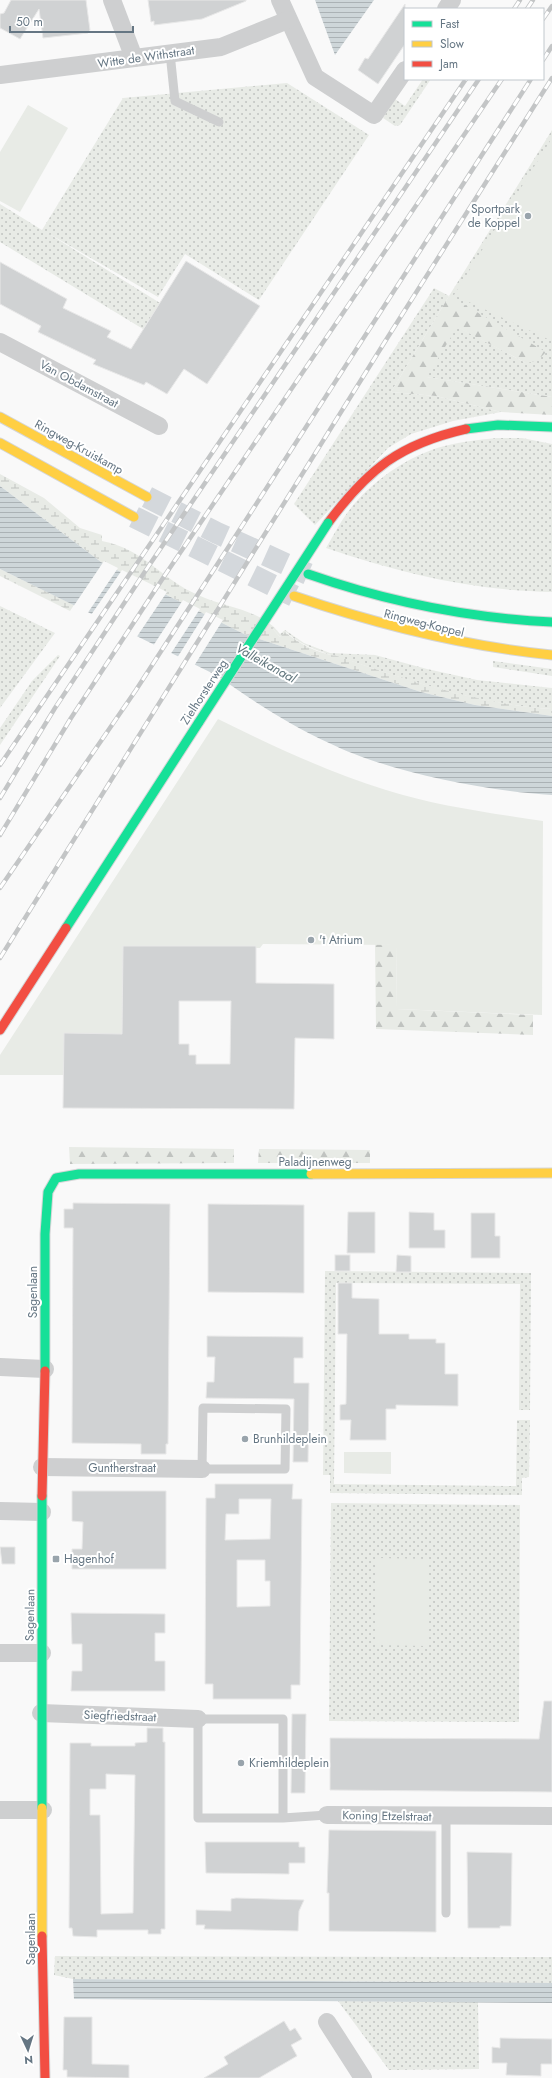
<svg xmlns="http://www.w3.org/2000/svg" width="552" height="2078" font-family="Jost,sans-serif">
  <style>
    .green { fill: url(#green-dots) }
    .forest { fill: url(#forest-firs) }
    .wetland { fill: url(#wetland-marsh) }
    .pitch { fill: #e8ebe6 }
    .water { fill: url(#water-rules) }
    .pier { fill: #f9f9f9 }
    .building { fill: #d0d2d3; stroke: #e8e8e8; fill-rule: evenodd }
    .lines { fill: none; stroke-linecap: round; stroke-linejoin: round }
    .primary-tunnel { stroke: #d4d8dc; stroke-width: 22; stroke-dasharray: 22 11; stroke-linecap: butt }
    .fast-casing { stroke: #d5d6d7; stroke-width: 11 }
    .slow-casing { stroke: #d5d6d7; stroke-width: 11 }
    .jam-casing { stroke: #d5d6d7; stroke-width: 11 }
    .lane { stroke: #cecfd0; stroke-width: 9 }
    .street { stroke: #cecfd0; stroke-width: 18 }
    .fast { stroke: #16e098; stroke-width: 9 }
    .slow { stroke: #ffcf43; stroke-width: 9 }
    .jam { stroke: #f24e42; stroke-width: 9 }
    .rail-casing { stroke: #c3c5c6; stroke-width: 4.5 }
    .rail { stroke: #fff; stroke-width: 3; stroke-dasharray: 9; stroke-linecap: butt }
    .fast-bridge-casing { stroke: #d5d6d7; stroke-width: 11; stroke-linecap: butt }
    .fast-bridge { stroke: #16e098; stroke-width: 9 }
    .poi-dot { fill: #99a4ac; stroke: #fff; stroke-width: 1.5 }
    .labels { text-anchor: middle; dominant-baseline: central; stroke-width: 4; stroke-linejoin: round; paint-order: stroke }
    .street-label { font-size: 12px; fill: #657683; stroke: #fff }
    .poi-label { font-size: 12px; fill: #657683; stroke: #fff; text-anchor: start }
    .water-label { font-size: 13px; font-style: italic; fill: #60757c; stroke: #fff }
  </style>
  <defs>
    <pattern id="green-dots" width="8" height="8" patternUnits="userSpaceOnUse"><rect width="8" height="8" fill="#e8ebe6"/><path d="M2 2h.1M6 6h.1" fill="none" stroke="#c0c3c0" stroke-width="1.8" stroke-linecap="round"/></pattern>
    <pattern id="forest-firs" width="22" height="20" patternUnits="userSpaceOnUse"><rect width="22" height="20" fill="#e8ebe6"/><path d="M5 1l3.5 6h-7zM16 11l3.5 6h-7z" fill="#c0c3c0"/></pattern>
    <pattern id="wetland-marsh" width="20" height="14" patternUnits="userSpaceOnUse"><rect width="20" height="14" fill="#e8ebe6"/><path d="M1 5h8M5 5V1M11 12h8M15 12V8" fill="none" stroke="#c0c3c0"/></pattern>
    <pattern id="water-rules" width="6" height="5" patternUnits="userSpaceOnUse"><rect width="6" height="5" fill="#ced6d9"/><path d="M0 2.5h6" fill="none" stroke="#abb2b5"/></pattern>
  </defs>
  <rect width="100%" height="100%" fill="#f9f9f9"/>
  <g class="green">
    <polygon points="423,79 431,79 400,125 395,126 383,118 395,99 405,106"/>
    <polygon points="287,83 369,135 259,300 185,254 158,297 46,232 160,303 143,329 0,242 0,204 42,230 123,98"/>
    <polygon points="552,130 552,397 426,377 456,326 526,363 449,296 391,392 436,396 501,412 453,421 411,434 388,448 315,525 294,504 434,288 449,296"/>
    <path d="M497,438h25l30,6v148c-82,-2 -149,-18 -226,-44 6,-10 11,-20 17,-29 21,-32 58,-59 94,-71 20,-6 40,-8 60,-10z"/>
    <polygon points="0,606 55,633 0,708"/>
    <path d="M274,627l6,7 5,-4 19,13 26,10 45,2 52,14 50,11 75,8v21c-68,-4 -134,-25 -198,-47 -25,-8 -47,-12 -68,-30l-6,5 -7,-8z"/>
    <polygon points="58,655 60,656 0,745 0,728 32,681"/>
    <polygon points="493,661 552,669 552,676 493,667"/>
    <polygon points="325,1271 531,1273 530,1410 519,1410 520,1284 336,1283 334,1484 516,1486 517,1420 530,1420 529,1477 522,1478 522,1495 330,1493 330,1475 323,1475"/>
    <polygon points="331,1503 520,1505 519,1722 329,1721"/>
    <polygon points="55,1956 552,1957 552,1983 73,1979 54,1975"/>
    <polygon points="338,2001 478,2002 479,2069 389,2070"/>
  </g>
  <g class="forest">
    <polygon points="449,296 546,352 537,361 526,363 457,327 427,377 552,397 552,415 501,412 436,396 391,392"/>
    <polygon points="375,944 396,945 397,1009 533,1015 533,1035 376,1029"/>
    <polygon points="69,1147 234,1149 234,1163 70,1164"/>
    <polygon points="259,1149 370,1150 370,1163 258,1163"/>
  </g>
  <g class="wetland">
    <path d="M0,474l44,24 36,30 22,7v6c42,8 59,38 96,54 25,12 54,13 76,32l-1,2 7,8 5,-5c16,13 32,21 52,24 70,24 141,48 215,53v7l-77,-11 -54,-13 -177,-58 -143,-72 -101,-76z"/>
    <polygon points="0,569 74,605 70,611 0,576"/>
  </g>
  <g class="pitch">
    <polygon points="28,105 68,128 20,212 0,201 0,152"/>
    <polygon points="552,138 552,341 454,295"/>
    <path d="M218,719c55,27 110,53 168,71 51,16 104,23 157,31l-1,194 -145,-6 -1,-64 -133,-1 -3,4 -132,-2 -2,129h-126v-20z"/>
    <polygon points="344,1452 391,1452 391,1474 344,1473"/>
    <polygon points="376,1558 429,1559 428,1646 375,1645"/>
  </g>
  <g class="water">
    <polygon points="315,0 374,0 335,55"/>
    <path d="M0,486l101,76 143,72 177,58 54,13 77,11v79c-66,-4 -164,-23 -223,-52 -39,-18 -77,-42 -111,-67l-218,-107z"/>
    <polygon points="73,1979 552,1983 552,2003 74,1999"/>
  </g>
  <g class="pier">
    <polygon points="104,561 118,568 87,614 73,607"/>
    <polygon points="122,570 167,592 136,638 91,615"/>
    <polygon points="183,600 200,609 170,655 153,646"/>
    <polygon points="206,612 223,620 194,666 177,658"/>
  </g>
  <g class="building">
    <polygon points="11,0 86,0 90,30 88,33 43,38 39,9 20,39 0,28 0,14 4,13"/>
    <polygon points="148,0 246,0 246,1 202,19 154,25 154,21 151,22"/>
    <polygon points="405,4 405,44 378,84 358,70 365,58 368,59"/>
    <polygon points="186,261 260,306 207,384 184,369 167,394 146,382 144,385 93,364 96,360 38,332 41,326 0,304 0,262 67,299 63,308 111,331 107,337 131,349"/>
    <path d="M123,946h133v37l78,1v55l-39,-1 -1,71 -231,-1 1,-75 58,1zM179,1001h52l-1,63h-34v-9h-7v-11h-10z"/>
    <polygon points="73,1203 170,1204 168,1444 166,1444 166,1454 141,1454 141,1444 72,1443 73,1228 64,1228 64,1209 73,1209"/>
    <polygon points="208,1204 304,1205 304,1293 208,1292"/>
    <polygon points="348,1212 375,1212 375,1253 347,1253"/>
    <polygon points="409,1212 434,1213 434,1230 445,1230 445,1248 409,1248"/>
    <polygon points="471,1213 495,1213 495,1236 500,1236 500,1258 471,1258"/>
    <rect x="335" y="1255" width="15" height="16"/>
    <polygon points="397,1255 411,1256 411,1272 396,1272"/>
    <polygon points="338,1283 352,1283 352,1298 379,1299 379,1334 409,1334 409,1339 436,1339 436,1343 445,1343 445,1374 458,1374 458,1406 396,1405 396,1409 386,1409 386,1440 350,1440 351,1420 340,1420 340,1405 346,1404 347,1334 338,1334"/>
    <polygon points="207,1336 303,1337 303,1358 294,1358 294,1383 309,1383 308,1462 293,1462 294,1399 206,1398 207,1382 214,1382 215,1357 207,1357"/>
    <path d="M215,1484h78l-1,15h10l-2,186h-9v14h-78v-15h-8l1,-186h9zM239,1499h32l-1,40 -45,1 1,-26h13zM237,1560h28v21h5v25l-33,1z"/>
    <polygon points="72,1491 166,1491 166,1569 72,1569 72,1549 82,1549 83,1522 72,1521"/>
    <polygon points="0,1547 15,1547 15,1564 2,1564"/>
    <polygon points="71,1613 165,1614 165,1633 155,1633 155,1661 165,1661 165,1691 71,1691 72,1671 82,1671 82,1644 72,1644"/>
    <polygon points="544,1701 552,1701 552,1792 330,1790 330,1738 539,1739"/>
    <polygon points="292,1714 306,1714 305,1793 291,1793"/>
    <path d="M147,1728h16v14h2v187h-4v5h-13v-4h-51v7l-24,-1 -1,-8h-3l1,-185h21v3h44v-3l12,-1zM106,1774l29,1 -2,138 -32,1 -1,-99h-10v-26h16z"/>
    <polygon points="329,1830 436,1831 436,1932 329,1931 329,1893 327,1893"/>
    <polygon points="205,1842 299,1842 299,1847 305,1847 305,1863 289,1863 289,1874 206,1873"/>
    <polygon points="467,1852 512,1853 511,1926 500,1926 500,1928 468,1928"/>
    <polygon points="236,1898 304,1900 299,1911 298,1931 204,1929 205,1925 196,1925 196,1910 231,1911 231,1899"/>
    <polygon points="64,2017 92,2017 92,2064 129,2065 129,2078 67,2077 67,2070 63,2070"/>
    <polygon points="284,2021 290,2031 295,2028 302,2039 291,2045 297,2056 259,2078 204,2078 228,2064 224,2057"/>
    <polygon points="500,2038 552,2039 552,2064 541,2064 541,2076 506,2075 507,2063 492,2063 492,2047 500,2048"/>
  </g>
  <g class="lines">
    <g class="primary-tunnel">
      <polyline points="147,497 217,533 308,574"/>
      <polyline points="134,517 294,596"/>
    </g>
    <defs>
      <g id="fast">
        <polyline points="466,429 498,425 552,427"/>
        <path d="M308,574c80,28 160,44 244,48"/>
        <polyline points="66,928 199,722"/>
        <polyline points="45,1371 45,1234 48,1192 56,1178 79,1174 311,1174"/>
        <polyline points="42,1496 42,1808"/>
      </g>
      <g id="slow">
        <polyline points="0,417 147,497"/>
        <polyline points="0,443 134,517"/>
        <path d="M294,596c85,29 169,50 258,59"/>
        <polyline points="311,1174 552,1173"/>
        <polyline points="42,1808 42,1936"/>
      </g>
      <g id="jam">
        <path d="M328,523c40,-54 72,-79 138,-94"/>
        <polyline points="0,1030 66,928"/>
        <polyline points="42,1496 45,1371"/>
        <polyline points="42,1936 45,2078"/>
      </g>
    </defs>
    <use href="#fast" class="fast-casing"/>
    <use href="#slow" class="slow-casing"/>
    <use href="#jam" class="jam-casing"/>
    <g class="lane">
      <polyline points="170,53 175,101 219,122"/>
      <polygon points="203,1408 286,1409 285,1469 202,1469"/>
      <polyline points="283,1818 283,1719 198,1719 198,1818 283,1818 327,1815"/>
      <polyline points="446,1913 446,1817"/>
    </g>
    <g class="street">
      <polyline points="112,0 134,58"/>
      <polyline points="280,0 315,77 374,115 405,70"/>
      <polyline points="446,9 452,0"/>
      <polyline points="0,75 221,47 288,20"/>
      <polyline points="0,342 159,426"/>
      <polyline points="0,1367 45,1369"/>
      <polyline points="42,1467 202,1469"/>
      <polyline points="0,1511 42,1512"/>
      <polyline points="0,1653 42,1653"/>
      <polyline points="41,1713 198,1719"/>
      <polyline points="0,1810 43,1810"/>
      <polyline points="327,1815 552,1816"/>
      <polyline points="327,2022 363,2078"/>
    </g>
    <use href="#fast" class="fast"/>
    <use href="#slow" class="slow"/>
    <use href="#jam" class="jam"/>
    <defs>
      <g id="rail">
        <polyline points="514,9 520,0"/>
        <polyline points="527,9 533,0"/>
        <polyline points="543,19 552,6"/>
        <polyline points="543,60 552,46"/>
        <polyline points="0,765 466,79"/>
        <polyline points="0,798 55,708 148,567 479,79"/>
        <polyline points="0,835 71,718 165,575 502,79"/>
        <polyline points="0,888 136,690 531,79"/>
        <polyline points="0,958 386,340 552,78"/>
      </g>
    </defs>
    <use href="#rail" class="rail-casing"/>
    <use href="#rail" class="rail"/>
    <defs>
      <polyline id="fast-bridge" points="199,722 328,523"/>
    </defs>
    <use href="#fast-bridge" class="fast-bridge-casing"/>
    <use href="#fast-bridge" class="fast-bridge"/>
  </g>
  <g class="poi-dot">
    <circle cx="528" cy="216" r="4"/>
    <circle cx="311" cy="940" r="4"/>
    <circle cx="245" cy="1439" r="4"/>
    <rect x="52" y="1555" width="8" height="8" rx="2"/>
    <circle cx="241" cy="1763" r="4"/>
  </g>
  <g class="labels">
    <g class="street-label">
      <text transform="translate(146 57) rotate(-8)">Witte de Withstraat</text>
      <text transform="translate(79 384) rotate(28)">Van Obdamstraat</text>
      <text transform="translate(79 447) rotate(29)">Ringweg-Kruiskamp</text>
      <text transform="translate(424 623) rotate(14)">Ringweg-Koppel</text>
      <text transform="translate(204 692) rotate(-57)">Zielhorsterweg</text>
      <text x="315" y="1162">Paladijnenweg</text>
      <text transform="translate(33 1292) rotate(-90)">Sagenlaan</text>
      <text x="122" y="1468">Guntherstraat</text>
      <text transform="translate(30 1615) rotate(-89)">Sagenlaan</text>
      <text transform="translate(120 1716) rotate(2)">Siegfriedstraat</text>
      <text transform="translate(387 1816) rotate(1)">Koning Etzelstraat</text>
      <text transform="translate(31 1939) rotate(-90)">Sagenlaan</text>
    </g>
    <g class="poi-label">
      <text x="520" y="209" text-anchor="end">Sportpark<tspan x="520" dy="14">de Koppel</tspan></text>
      <text x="319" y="940">'t Atrium</text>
      <text x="253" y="1439">Brunhildeplein</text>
      <text x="64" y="1559">Hagenhof</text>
      <text x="249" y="1763">Kriemhildeplein</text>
    </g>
    <g class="water-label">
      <text transform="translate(266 663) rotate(29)">Valleikanaal</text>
    </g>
  </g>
  <rect x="404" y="8" width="140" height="72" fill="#ffffff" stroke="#c1c8cd"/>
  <rect x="412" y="21" width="20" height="6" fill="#16e098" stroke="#c1c8cd"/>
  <text x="440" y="28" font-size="12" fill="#657683">Fast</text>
  <rect x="412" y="41" width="20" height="6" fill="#ffcf43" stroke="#c1c8cd"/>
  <text x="440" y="48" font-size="12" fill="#657683">Slow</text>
  <rect x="412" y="61" width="20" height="6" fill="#f24e42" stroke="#c1c8cd"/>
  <text x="440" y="68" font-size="12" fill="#657683">Jam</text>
  <g transform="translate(28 2050) rotate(176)" stroke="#ffffff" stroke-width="3" paint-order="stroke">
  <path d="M0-3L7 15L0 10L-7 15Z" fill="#657683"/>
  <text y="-6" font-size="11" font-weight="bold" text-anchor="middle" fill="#657683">N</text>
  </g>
  <path d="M10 26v6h123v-6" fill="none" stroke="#657683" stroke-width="2"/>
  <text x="16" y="26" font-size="12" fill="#657683" stroke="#ffffff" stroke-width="3" paint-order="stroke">50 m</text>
</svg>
